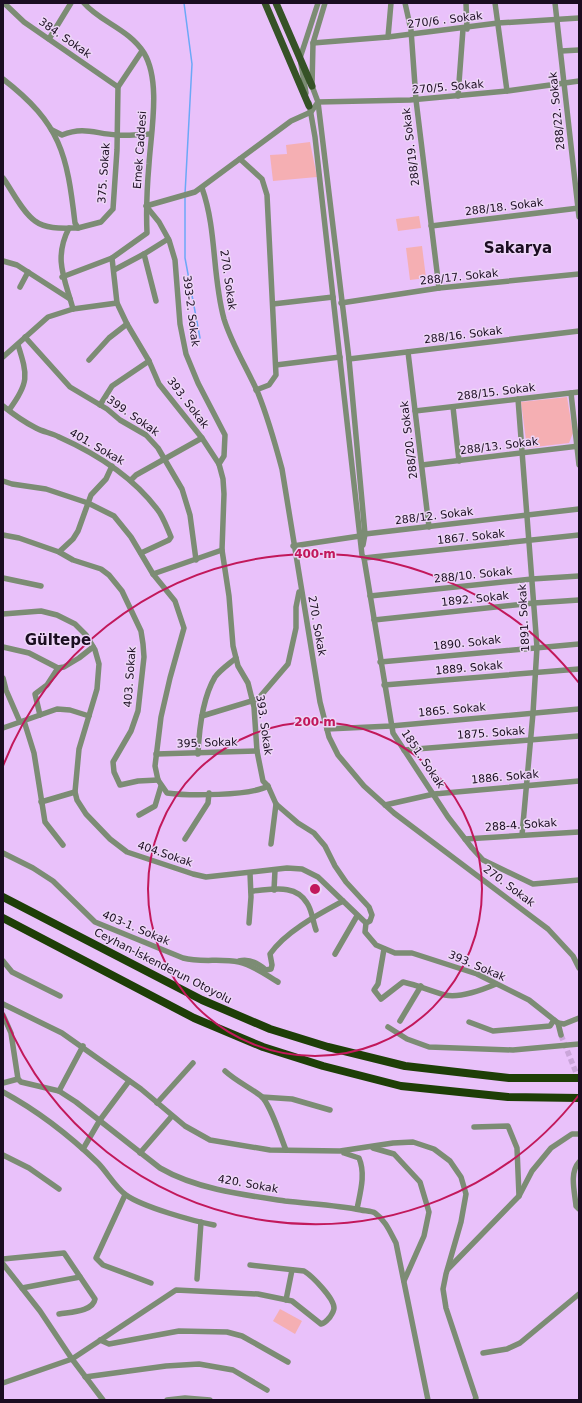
<svg xmlns="http://www.w3.org/2000/svg" width="582" height="1403" font-family="'DejaVu Sans',sans-serif">
  <style>
    .green { fill: #f5afb3 }
    .lines { fill: none; stroke-linecap: round; stroke-linejoin: round }
    .stream { stroke: #6ba8f7; stroke-width: 1.5 }
    .minor-tunnel { stroke: #caa6d9; stroke-width: 5.5; stroke-dasharray: 5.5 3; stroke-linecap: butt }
    .minor { stroke: #7c8c74; stroke-width: 5.5 }
    .major { stroke: #365227; stroke-width: 7 }
    .highway { stroke: #1e3e07; stroke-width: 8 }
    .ring { fill: none; stroke: #c2185b; stroke-width: 2 }
    .labels { text-anchor: middle; dominant-baseline: central; stroke-width: 3; stroke-linejoin: round; paint-order: stroke }
    .street-label { font-size: 11px; fill: #1b0d21; stroke: #edd5f7 }
    .district-label { font-size: 15px; font-weight: bold; fill: #1b0d21; stroke: #edd5f7 }
    .centre { fill: #c2185b; stroke: #edd5f7; stroke-width: 2 }
    .ring-label { font-size: 12px; text-anchor: middle; font-weight: bold; fill: #c2185b; stroke: #edd5f7; stroke-width: 3; stroke-linejoin: round; paint-order: stroke }
  </style>
  <rect width="100%" height="100%" fill="#e9c1fa"/>
  <g class="green">
    <polygon points="310,142 317,177 273,181 270,155 287,154 286,145"/>
    <polygon points="419,216 421,228 398,231 396,219"/>
    <polygon points="422,246 426,278 410,280 406,248"/>
    <polygon points="567,397 573,433 569,443 527,448 521,402"/>
    <polygon points="280,1309 302,1321 295,1334 273,1321"/>
  </g>
  <g class="lines">
    <g class="stream">
      <polyline points="184,3 192,64 185,194"/>
      <polyline points="185,198 185,258 200,338"/>
    </g>
    <polyline class="minor-tunnel" points="561,1035 579,1080"/>
    <g class="minor">
      <polyline points="4,3 24,22 118,87"/>
      <polyline points="325,3 313,43 312,86 318,102 349,359 365,534 363,545"/>
      <polyline points="405,3 411,30 416,100 439,288"/>
      <polyline points="466,3 467,29"/>
      <polyline points="495,3 507,91"/>
      <polyline points="555,3 579,217"/>
      <polyline points="388,37 391,3"/>
      <polyline points="49,39 71,3"/>
      <polyline points="313,43 388,37 498,23 579,18"/>
      <polyline points="561,51 579,50"/>
      <path d="M3,79c58,45 64,75 72,144l3,5 23,-6 12,-13 4,-59 1,-63 24,-36"/>
      <polyline points="306,93 300,58 318,3"/>
      <polyline points="458,96 463,29"/>
      <polyline points="309,103 315,137 362,555 364,558 393,733 448,817 472,848 483,860 533,884 579,880"/>
      <path d="M52,130l10,5c23,-9 33,-1 55,0 11,1 23,-1 34,-1"/>
      <polyline points="240,159 262,179 267,195 276,375 269,385 256,390"/>
      <path d="M3,178c9,12 19,34 32,43 12,9 30,7 43,7"/>
      <path d="M202,188c15,42 10,88 22,131 8,26 23,49 34,74 10,25 17,50 24,76l38,233 9,35 9,18 26,31 30,27 154,116 25,27 6,12"/>
      <polyline points="431,226 579,208"/>
      <path d="M69,228c-16,31 -4,51 4,81"/>
      <polyline points="144,254 156,301"/>
      <polyline points="112,258 117,303 127,324 149,361 159,384 202,438 219,464 223,479 224,494 222,550 229,596 233,646 238,666 248,683 254,707 257,751 263,781 268,786 276,804 298,823 314,833 325,846 335,866 346,882 369,907 372,915 370,921 366,923 365,932 376,945 395,953 412,953 477,974 529,1000 558,1023 564,1024 579,1018"/>
      <polyline points="3,261 17,265 70,299"/>
      <polyline points="114,270 144,254 168,239"/>
      <path d="M62,277l50,-19 35,-25c-1,-23 0,-46 2,-69 2,-32 12,-83 -5,-111 -15,-24 -44,-31 -60,-50"/>
      <polyline points="20,287 28,272"/>
      <polyline points="341,303 439,288 579,274"/>
      <polyline points="273,304 333,297"/>
      <polyline points="25,337 70,387 107,409 120,420 146,435 158,448 182,489 190,515 196,560"/>
      <polyline points="408,352 429,527"/>
      <polyline points="3,357 48,317 73,309 117,303"/>
      <polyline points="349,359 579,331"/>
      <polyline points="89,360 109,338 127,324"/>
      <polyline points="276,365 340,357"/>
      <polyline points="571,393 579,465"/>
      <polyline points="518,399 537,647 533,713 522,835"/>
      <polyline points="100,405 112,386 149,361"/>
      <path d="M3,406c10,8 21,16 33,22 7,4 16,5 23,9 38,17 73,39 98,72 6,7 10,19 14,28l-2,3 -28,13"/>
      <polyline points="453,407 459,461"/>
      <path d="M9,410c20,-27 19,-34 9,-65"/>
      <polyline points="415,411 579,392"/>
      <polyline points="219,464 224,456 225,435 198,383 186,354 180,324 175,260 169,240 159,222 146,206 195,192 291,121 311,112 318,102 410,100 507,91 579,81"/>
      <polyline points="422,465 579,446"/>
      <polyline points="131,480 136,475 202,438"/>
      <path d="M3,481l9,3 34,5 42,14 26,13 17,21 22,37 22,27 9,27 -14,50 -9,39 -6,49 3,14 9,13c21,3 83,3 101,-7"/>
      <polyline points="3,535 19,538 59,552 73,560 101,569 109,575 122,591 141,631 143,644 144,657 138,711 131,731 113,762 114,772 120,785 138,781 158,780"/>
      <polyline points="293,546 360,536 365,534 579,509"/>
      <polyline points="59,552 73,539 78,531 91,495 106,479 112,466"/>
      <polyline points="364,558 579,535"/>
      <polyline points="153,574 222,550"/>
      <polyline points="3,578 41,586"/>
      <polyline points="370,596 532,579 579,576"/>
      <polyline points="3,614 41,611 57,615 75,624 86,635 95,650 99,664 97,689 79,749 75,792 77,800 86,814 110,839 127,852 193,874 206,877 287,868 302,869 318,877 366,923"/>
      <polyline points="374,620 534,603 579,600"/>
      <polyline points="3,647 29,653 58,668 64,667 79,658 93,647"/>
      <polyline points="380,662 579,644"/>
      <polyline points="3,678 6,690 20,722"/>
      <polyline points="384,685 579,669"/>
      <polyline points="40,715 35,694 47,685 58,668"/>
      <polyline points="202,716 258,699 288,664 296,628 296,607 299,592"/>
      <polyline points="24,721 34,753 45,822 63,845"/>
      <polyline points="3,728 57,709 70,710 89,716"/>
      <polyline points="327,729 391,726 579,709"/>
      <polyline points="404,750 579,736"/>
      <polyline points="156,754 257,751"/>
      <path d="M198,754c1,-23 5,-57 17,-77 5,-7 14,-13 21,-19"/>
      <polyline points="41,802 75,792"/>
      <polyline points="385,805 434,794 579,781"/>
      <polyline points="139,815 155,806 161,786"/>
      <polyline points="185,839 208,803 209,793"/>
      <polyline points="465,839 579,832"/>
      <polyline points="271,844 276,804"/>
      <path d="M3,853l30,15 20,13 42,41 88,36c18,5 37,0 56,4 14,3 27,13 39,20"/>
      <polyline points="274,890 275,870"/>
      <path d="M251,891c20,-1 44,-8 56,12 5,7 6,19 9,27"/>
      <polyline points="249,923 251,897 250,873"/>
      <path d="M384,949l-6,35 -4,6 7,9 22,-17c14,3 28,9 42,13 15,3 37,-5 51,-11"/>
      <polyline points="335,954 357,916"/>
      <polyline points="3,961 12,972 60,996"/>
      <path d="M239,961c10,-3 20,3 27,9l5,-1 1,-4 -2,-11c16,-23 49,-40 73,-53"/>
      <polyline points="3,1004 62,1033 141,1089 185,1126 210,1140 270,1150 340,1151 393,1143 413,1142 434,1149 450,1161 461,1177 466,1194 461,1222 446,1274 443,1289 446,1308 476,1398 475,1400"/>
      <path d="M3,1015l8,18 7,46 3,3 38,9 17,11 84,66c36,21 84,27 125,33 26,3 51,4 76,9 4,1 11,1 14,3 11,8 15,19 21,30l32,157"/>
      <polyline points="400,1021 421,986"/>
      <polyline points="469,1022 493,1031 550,1026 554,1020"/>
      <polyline points="558,1023 561,1035"/>
      <polyline points="388,1027 407,1039 429,1047 513,1050 579,1044"/>
      <path d="M225,1071c11,10 24,16 36,25 9,7 20,42 25,54"/>
      <polyline points="3,1083 18,1079"/>
      <polyline points="59,1091 83,1046"/>
      <path d="M3,1092c35,19 66,43 95,71 9,9 17,24 28,32 17,12 67,26 88,30"/>
      <polyline points="262,1097 292,1099 330,1110"/>
      <polyline points="157,1103 193,1063"/>
      <polyline points="474,1127 508,1126 517,1148 519,1196"/>
      <polyline points="373,1148 394,1154 420,1182 429,1212 424,1236 404,1281"/>
      <polyline points="83,1149 100,1120 129,1081"/>
      <polyline points="140,1153 172,1116"/>
      <path d="M344,1153l15,5c7,16 1,35 -2,51"/>
      <polyline points="3,1155 29,1168 59,1189"/>
      <path d="M579,1162c-10,11 -4,31 -3,44l3,3"/>
      <polyline points="125,1195 96,1258 103,1265 151,1283"/>
      <path d="M3,1259l61,-6 31,46c-2,13 -26,13 -36,15"/>
      <polyline points="3,1264 40,1311 72,1359 103,1400"/>
      <polyline points="448,1269 519,1196 532,1171 551,1148 572,1134 579,1134"/>
      <polyline points="197,1279 201,1222"/>
      <polyline points="22,1288 80,1277"/>
      <polyline points="286,1300 292,1270"/>
      <polyline points="100,1340 109,1344 179,1331 227,1332 242,1336 288,1362"/>
      <polyline points="483,1353 507,1349 520,1343 579,1294"/>
      <polyline points="85,1377 166,1366 199,1364 233,1370 267,1390"/>
      <path d="M3,1383l69,-24 104,-69 82,4 34,7 29,23c5,-1 6,-4 9,-7 2,-3 4,-6 4,-9 0,-10 -22,-32 -30,-37l-54,-6"/>
      <polyline points="167,1400 185,1398 210,1400"/>
    </g>
    <g class="major">
      <polyline points="265,3 309,106"/>
      <polyline points="276,3 312,86"/>
    </g>
    <g class="highway">
      <polyline points="3,897 202,1000 270,1029 328,1047 405,1066 509,1078 579,1078"/>
      <polyline points="3,918 194,1018 263,1047 323,1066 401,1086 508,1097 579,1098"/>
    </g>
  </g>
  <g class="ring">
    <circle cx="315" cy="889" r="167"/>
    <path d="M579 1095A335 335 0 0 1 3 1012M3 766A335 335 0 0 1 579 683"/>
  </g>
  <g class="labels">
    <g class="street-label">
      <text transform="translate(445 20) rotate(-7)">270/6 . Sokak</text>
      <text transform="translate(65 38) rotate(35)">384. Sokak</text>
      <text transform="translate(448 87) rotate(-5)">270/5. Sokak</text>
      <text transform="translate(557 111) rotate(-96)">288/22. Sokak</text>
      <text transform="translate(411 147) rotate(-97)">288/19. Sokak</text>
      <text transform="translate(140 150) rotate(-86)">Emek Caddesi</text>
      <text transform="translate(104 173) rotate(-86)">375. Sokak</text>
      <text transform="translate(504 207) rotate(-7)">288/18. Sokak</text>
      <text transform="translate(459 277) rotate(-6)">288/17. Sokak</text>
      <text transform="translate(228 280) rotate(82)">270. Sokak</text>
      <text transform="translate(191 311) rotate(83)">393-2. Sokak</text>
      <text transform="translate(463 335) rotate(-7)">288/16. Sokak</text>
      <text transform="translate(496 392) rotate(-7)">288/15. Sokak</text>
      <text transform="translate(188 403) rotate(53)">393. Sokak</text>
      <text transform="translate(133 416) rotate(35)">399. Sokak</text>
      <text transform="translate(409 440) rotate(-97)">288/20. Sokak</text>
      <text transform="translate(499 446) rotate(-7)">288/13. Sokak</text>
      <text transform="translate(97 447) rotate(30)">401. Sokak</text>
      <text transform="translate(434 516) rotate(-7)">288/12. Sokak</text>
      <text transform="translate(471 537) rotate(-6)">1867. Sokak</text>
      <text transform="translate(473 575) rotate(-6)">288/10. Sokak</text>
      <text transform="translate(475 599) rotate(-6)">1892. Sokak</text>
      <text transform="translate(524 618) rotate(-93)">1891. Sokak</text>
      <text transform="translate(317 626) rotate(80)">270. Sokak</text>
      <text transform="translate(467 643) rotate(-6)">1890. Sokak</text>
      <text transform="translate(469 668) rotate(-5)">1889. Sokak</text>
      <text transform="translate(130 677) rotate(-86)">403. Sokak</text>
      <text transform="translate(452 710) rotate(-5)">1865. Sokak</text>
      <text transform="translate(264 725) rotate(82)">393. Sokak</text>
      <text transform="translate(491 733) rotate(-4)">1875. Sokak</text>
      <text transform="translate(207 743) rotate(-2)">395. Sokak</text>
      <text transform="translate(423 759) rotate(56)">1851. Sokak</text>
      <text transform="translate(505 777) rotate(-5)">1886. Sokak</text>
      <text transform="translate(521 825) rotate(-4)">288-4. Sokak</text>
      <text transform="translate(165 854) rotate(19)">404.Sokak</text>
      <text transform="translate(509 886) rotate(37)">270. Sokak</text>
      <text transform="translate(136 928) rotate(23)">403-1. Sokak</text>
      <text transform="translate(163 966) rotate(27)">Ceyhan-İskenderun Otoyolu</text>
      <text transform="translate(477 966) rotate(23)">393. Sokak</text>
      <text transform="translate(248 1184) rotate(10)">420. Sokak</text>
    </g>
    <g class="district-label">
      <text x="518" y="248">Sakarya</text>
      <text x="58" y="640">Gültepe</text>
    </g>
  </g>
  <circle cx="315" cy="889" r="6" class="centre"/>
  <g class="ring-label">
    <text x="315" y="558">400 m</text>
    <text x="315" y="726">200 m</text>
  </g>
  <rect width="582" height="1403" fill="none" stroke="#1b0d21" stroke-width="8"/>
</svg>
